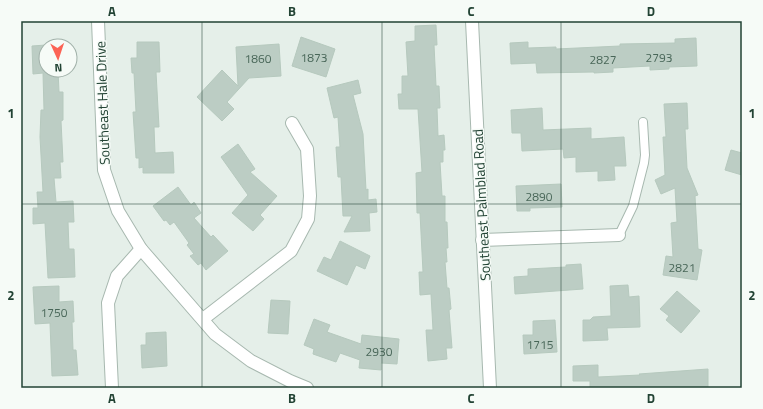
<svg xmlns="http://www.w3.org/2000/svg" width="763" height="409" font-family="'Titillium Web',sans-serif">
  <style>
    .building { fill: #bccdc4; stroke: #b6c9be }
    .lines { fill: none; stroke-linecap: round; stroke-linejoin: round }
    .service-casing { stroke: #a7b8af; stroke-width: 10 }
    .minor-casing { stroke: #a7b8af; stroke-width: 14 }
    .tertiary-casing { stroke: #a7b8af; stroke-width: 14 }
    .service { stroke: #fff; stroke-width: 8 }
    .minor { stroke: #fff; stroke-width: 12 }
    .tertiary { stroke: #fff; stroke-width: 12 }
    .grid { fill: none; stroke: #224334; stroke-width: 1; stroke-opacity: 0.55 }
    .labels { text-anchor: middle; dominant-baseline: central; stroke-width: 3; stroke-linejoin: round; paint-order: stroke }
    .number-label { font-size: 12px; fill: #486658 }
    .street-label { font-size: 14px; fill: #224334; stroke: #f6fbf7 }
    .neatline { fill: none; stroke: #224334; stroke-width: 1.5 }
    .grid-label { font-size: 13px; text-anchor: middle; font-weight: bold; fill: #224334 }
  </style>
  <rect width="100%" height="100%" fill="#e5efe9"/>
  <g class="building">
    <polygon points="436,25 437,45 434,45 436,86 439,86 440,108 437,108 438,136 444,135 445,150 443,150 443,162 440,162 442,196 445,196 445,222 447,222 448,248 446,248 447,262 445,262 447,288 449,288 451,309 449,310 452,348 446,348 447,359 428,361 426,330 433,330 431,294 420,295 419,272 423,272 420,213 417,213 416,173 422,172 418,109 399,109 398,94 402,94 402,76 408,76 406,42 415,41 415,26"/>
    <polygon points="301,37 335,49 326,77 292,66"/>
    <polygon points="696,38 697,66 669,67 669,69 650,70 650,66 613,68 613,72 594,73 594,72 537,73 536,63 511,64 510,43 528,42 528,48 556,47 556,49 620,46 620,44 675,43 675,39"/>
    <polygon points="137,42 159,42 160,72 156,72 159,127 154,127 155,153 173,152 174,173 143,173 143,167 139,168 139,158 136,158 133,112 136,112 134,73 132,73 131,58 137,58"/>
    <polygon points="279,44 281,76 249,78 227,102 234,109 222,121 197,97 222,70 238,86 236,47"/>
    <polygon points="46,45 46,70 58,70 59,92 63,92 63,120 61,121 63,162 60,162 61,178 54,178 56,202 73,201 74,222 68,222 69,249 74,249 75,277 48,278 45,223 33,224 33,208 38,208 37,192 43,192 40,137 41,110 44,110 43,73 33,74 32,46"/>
    <polygon points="358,80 361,93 353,95 363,134 366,190 368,189 368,200 376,199 377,212 369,213 370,231 344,232 352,216 343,216 341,177 338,177 336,147 340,147 338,117 334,118 327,88"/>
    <polygon points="687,103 688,129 685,129 687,168 698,195 695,196 698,249 702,250 697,280 663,275 666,256 673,257 671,223 677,222 675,188 661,194 655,180 665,175 663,137 666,137 664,104"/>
    <polygon points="542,108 543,130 591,128 591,139 624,137 626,166 614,166 615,180 598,181 598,171 576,172 576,157 564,158 563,149 522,151 521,133 512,133 511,110"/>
    <polygon points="238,144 255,169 250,172 277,196 260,215 264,219 253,231 232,213 248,195 221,157"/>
    <polygon points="731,150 742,153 742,175 725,170"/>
    <polygon points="561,184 562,207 530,208 530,211 517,211 516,186"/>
    <polygon points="178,187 191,205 194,202 201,213 194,218 211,237 213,235 228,251 206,270 201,263 198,265 190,256 194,254 187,245 189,243 174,222 170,225 166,220 164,221 153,206"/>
    <polygon points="340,241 370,256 365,269 356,265 347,285 317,271 324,257 331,260"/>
    <polygon points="581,264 583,289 515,294 514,277 528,276 528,269 566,267 566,265"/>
    <polygon points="628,285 629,297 639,296 640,327 607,328 608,340 583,341 583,320 590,320 593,317 611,316 610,286"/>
    <polygon points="59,286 59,302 73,301 74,322 72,322 73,350 76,350 78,375 52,376 50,323 35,324 33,287"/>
    <polygon points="677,291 700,311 681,333 666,320 669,316 660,309"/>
    <polygon points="271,300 290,301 288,334 268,333"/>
    <polygon points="314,319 330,325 327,332 361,344 362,335 399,339 397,364 381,363 381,370 359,368 360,360 340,353 336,362 313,354 314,349 304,345"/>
    <polygon points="555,320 557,352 524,354 523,335 533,335 533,321"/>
    <polygon points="166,332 167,366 142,368 141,345 146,345 146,333"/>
    <polygon points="598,365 598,377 640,375 639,374 708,369 708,388 590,388 590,381 573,381 573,366"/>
  </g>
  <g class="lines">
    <defs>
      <polyline id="service" points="619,235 633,206 644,163 645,155 643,122"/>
      <g id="minor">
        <polyline points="98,21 104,170 118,211 141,249 215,334 251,361 290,381 307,388"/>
        <polyline points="482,240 619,235"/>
        <polyline points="203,319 291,251 308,219 310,196 307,149 292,123"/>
        <polyline points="112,388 108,303 117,276 141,249"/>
      </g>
      <polyline id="tertiary" points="472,21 490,388"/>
    </defs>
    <use href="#service" class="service-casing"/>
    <use href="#minor" class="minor-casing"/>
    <use href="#tertiary" class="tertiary-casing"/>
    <use href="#service" class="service"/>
    <use href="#minor" class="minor"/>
    <use href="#tertiary" class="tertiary"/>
  </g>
  <path class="grid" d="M202,21v367M382,21v367M561,21v367M21,204h721"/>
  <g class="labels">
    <g class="number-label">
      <text x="314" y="57">1873</text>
      <text x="659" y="57">2793</text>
      <text x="258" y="58">1860</text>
      <text x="603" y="59">2827</text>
      <text x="539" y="196">2890</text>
      <text x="682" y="267">2821</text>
      <text x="54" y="312">1750</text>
      <text x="540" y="344">1715</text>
      <text x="379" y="351">2930</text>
    </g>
    <g class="street-label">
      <text transform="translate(102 103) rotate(-92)">Southeast Hale Drive</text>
      <text transform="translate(481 205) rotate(-93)">Southeast Palmblad Road</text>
    </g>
  </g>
  <rect width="763" height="409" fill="none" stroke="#f6fbf7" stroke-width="44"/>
  <g transform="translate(58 58) rotate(177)"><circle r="19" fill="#f6fbf7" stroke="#a1b1a9"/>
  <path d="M0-3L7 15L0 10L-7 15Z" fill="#fc6355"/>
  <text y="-6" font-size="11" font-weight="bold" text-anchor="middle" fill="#224334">N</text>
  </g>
  <rect x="22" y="22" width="719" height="365" class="neatline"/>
  <g class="grid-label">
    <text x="112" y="16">A</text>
    <text x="292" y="16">B</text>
    <text x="471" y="16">C</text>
    <text x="651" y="16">D</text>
    <text x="11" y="118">1</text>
    <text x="752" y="118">1</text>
    <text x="11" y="300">2</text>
    <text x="752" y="300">2</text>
    <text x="112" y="403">A</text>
    <text x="292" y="403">B</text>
    <text x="471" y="403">C</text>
    <text x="651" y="403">D</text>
  </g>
</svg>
